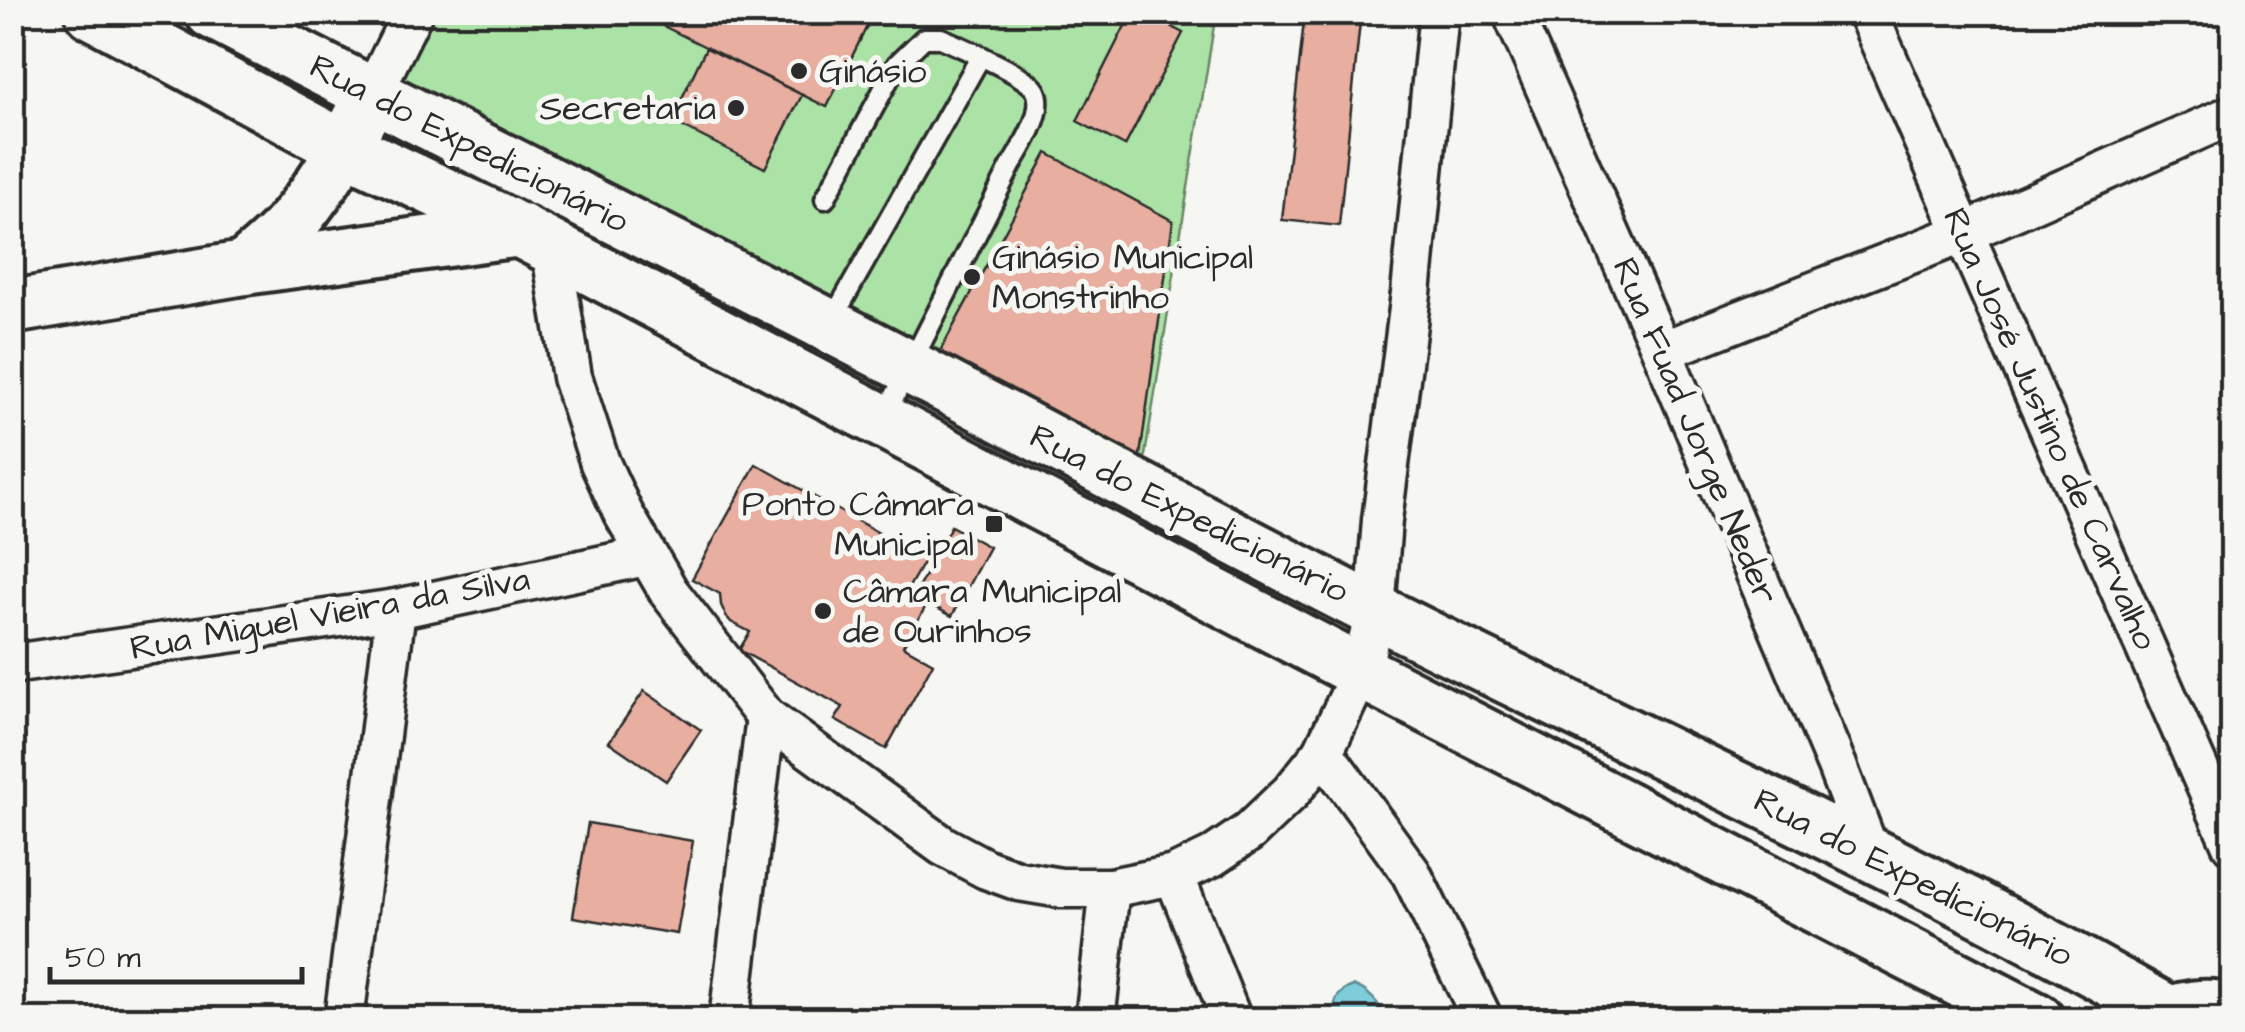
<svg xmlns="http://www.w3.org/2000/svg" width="2245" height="1032" font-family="'Architects Daughter',sans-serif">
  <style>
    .green { fill: #abe2a6; stroke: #6b8668; stroke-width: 2.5 }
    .water { fill: #7ecdda; stroke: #5d8c94; stroke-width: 2.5 }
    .building { fill: #e8afa0; stroke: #2b2b2b; stroke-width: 2.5 }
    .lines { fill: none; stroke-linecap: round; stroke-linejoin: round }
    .lane-casing { stroke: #2b2b2b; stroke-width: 25 }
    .street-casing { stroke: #2b2b2b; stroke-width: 45 }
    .secondary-casing { stroke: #2b2b2b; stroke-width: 60 }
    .lane { stroke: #f6f6f2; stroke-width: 18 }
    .street { stroke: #f6f6f2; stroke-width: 38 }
    .secondary { stroke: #f6f6f2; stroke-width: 52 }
    .poi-dot { fill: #2b2b2b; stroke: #f6f6f2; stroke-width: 4 }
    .labels { text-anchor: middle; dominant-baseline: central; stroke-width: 10; stroke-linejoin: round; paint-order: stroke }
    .poi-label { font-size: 35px; fill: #2b2b2b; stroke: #f6f6f2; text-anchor: start }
    .street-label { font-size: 35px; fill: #2b2b2b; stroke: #f6f6f2 }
  </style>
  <rect width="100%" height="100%" fill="#f6f6f2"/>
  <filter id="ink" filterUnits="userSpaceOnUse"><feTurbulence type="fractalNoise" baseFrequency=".01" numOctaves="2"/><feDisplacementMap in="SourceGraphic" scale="20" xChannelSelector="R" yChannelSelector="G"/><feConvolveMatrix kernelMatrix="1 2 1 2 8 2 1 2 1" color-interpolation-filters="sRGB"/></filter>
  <g filter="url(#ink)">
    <polygon class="green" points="435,13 1216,13 1142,474 400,81"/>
    <path class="water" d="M1353,986c14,2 28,20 34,33h-53c-1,-16 2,-27 19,-33z"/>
    <g class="building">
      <polygon points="635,12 874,12 827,107"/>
      <polygon points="1132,12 1143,12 1183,33 1125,146 1077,121"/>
      <polygon points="1305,12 1361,12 1339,226 1282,220"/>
      <polygon points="706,48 802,95 765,168 671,121"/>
      <polygon points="1047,153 1173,221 1139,463 938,355"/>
      <polygon points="756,464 925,559 905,594 926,606 903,646 933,663 886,749 835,720 843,707 739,650 750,632 731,622 726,616 721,605 720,594 692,579"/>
      <polygon points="951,526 989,547 952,616 914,596"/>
      <polygon points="644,691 701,730 666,781 609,742"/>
      <polygon points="588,823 693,841 677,934 573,917"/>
    </g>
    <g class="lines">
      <defs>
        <g id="lane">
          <polyline points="825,199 897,64 924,38 941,38 981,56"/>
          <path d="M832,320l149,-264c13,7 48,22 55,35 10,21 -15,57 -25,75l-128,253"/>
        </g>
        <g id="street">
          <polyline points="1512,12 1662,351 1837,766 1870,853"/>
          <polyline points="1867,12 2232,845"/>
          <polyline points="372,95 413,12"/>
          <polyline points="551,247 572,377 600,463 623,513 669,592 766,717 943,846 986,869 1019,881 1061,888 1110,888 1174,875 1212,857 1249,832 1291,792 1323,752 1361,672 1375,611 1382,520 1411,293 1439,12"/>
          <polyline points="1662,351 1964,233 2232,115"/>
          <polyline points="12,664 396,609 646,556"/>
          <polyline points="1323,752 1411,873 1483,1020"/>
          <polyline points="1174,875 1232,1020"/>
          <polyline points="344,1020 396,609"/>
          <polyline points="729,1020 766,717"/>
          <polyline points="1095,1020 1110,888"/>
        </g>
        <g id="secondary">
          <polyline points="92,12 345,148 497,219 1361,672 2037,1020"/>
          <path d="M212,12c232,121 467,235 699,356 153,80 305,162 460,241 265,134 538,255 797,403"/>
          <path d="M244,268c14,-12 29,-24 42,-38 30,-34 54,-73 75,-114"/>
          <polyline points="12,307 244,268 520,230"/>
          <path d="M2157,1020c22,-14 51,-16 75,-10"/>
        </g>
      </defs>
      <use href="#lane" class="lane-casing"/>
      <use href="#street" class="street-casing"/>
      <use href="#secondary" class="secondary-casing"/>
      <use href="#lane" class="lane"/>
      <use href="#street" class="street"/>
      <use href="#secondary" class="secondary"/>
    </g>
  </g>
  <g class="poi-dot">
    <circle cx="799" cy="71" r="10"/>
    <circle cx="736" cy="108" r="10"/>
    <circle cx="972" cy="277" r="10"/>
    <rect x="984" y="514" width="20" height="20" rx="5"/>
    <circle cx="823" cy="611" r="10"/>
  </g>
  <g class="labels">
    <g class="poi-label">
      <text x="819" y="71">Ginásio</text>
      <text x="716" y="108" text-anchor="end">Secretaria</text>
      <text x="992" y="257">Ginásio Municipal<tspan x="992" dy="40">Monstrinho</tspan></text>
      <text x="974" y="504" text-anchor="end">Ponto Câmara<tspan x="974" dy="40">Municipal</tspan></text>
      <text x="843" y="591">Câmara Municipal<tspan x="843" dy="40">de Ourinhos</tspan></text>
    </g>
    <g class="street-label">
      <text transform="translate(469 144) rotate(27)">Rua do Expedicionário</text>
      <text transform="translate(2050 429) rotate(66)">Rua José Justino de Carvalho</text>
      <text transform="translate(1695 431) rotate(67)">Rua Fuad Jorge Neder</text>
      <text transform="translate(1189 514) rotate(27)">Rua do Expedicionário</text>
      <text transform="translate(330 614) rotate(-10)">Rua Miguel Vieira da Silva</text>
      <text transform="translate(1913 878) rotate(27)">Rua do Expedicionário</text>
    </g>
  </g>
  <rect width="2245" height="1032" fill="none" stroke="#f6f6f2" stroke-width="50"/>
  <rect x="25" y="25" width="2195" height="982" fill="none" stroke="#2b2b2b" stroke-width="4" filter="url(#ink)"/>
  <path d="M50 967v15h252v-15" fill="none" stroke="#2b2b2b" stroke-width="5"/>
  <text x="65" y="967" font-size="30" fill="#2b2b2b" stroke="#f6f6f2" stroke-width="8" paint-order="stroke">50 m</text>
</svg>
